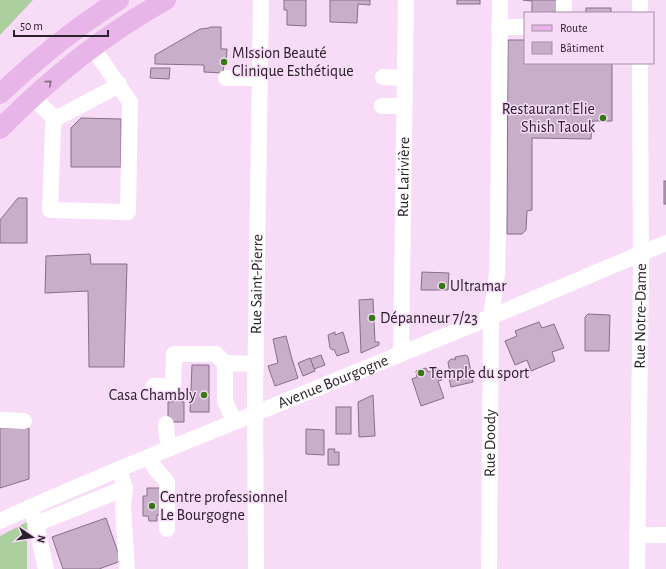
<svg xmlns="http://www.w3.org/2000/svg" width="666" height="569" font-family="'Alegreya Sans',sans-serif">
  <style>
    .green { fill: #abcf9f }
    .building { fill: #c9aec9; stroke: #876f87 }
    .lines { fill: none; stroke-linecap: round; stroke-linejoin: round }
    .minor { stroke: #fff; stroke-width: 16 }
    .major { stroke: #e8b5e8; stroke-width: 20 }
    .oneway { stroke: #8a6b8a }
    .poi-dot { fill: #367817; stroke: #f7dbf7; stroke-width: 1.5 }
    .labels { text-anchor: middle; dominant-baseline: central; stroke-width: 3; stroke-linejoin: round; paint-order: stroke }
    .poi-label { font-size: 16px; fill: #2b212b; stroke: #f7dbf7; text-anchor: start }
    .street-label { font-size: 16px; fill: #2b212b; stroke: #f7dbf7 }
  </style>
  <rect width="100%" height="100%" fill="#f7dbf7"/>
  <g class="green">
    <polygon points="0,0 33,0 0,35"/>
    <polygon points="27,522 27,569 0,569 0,536"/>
  </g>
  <g class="building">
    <polygon points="284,0 306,0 306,26 287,25 287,10 284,10"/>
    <polygon points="330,0 370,0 370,5 358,4 357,23 330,22"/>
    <rect x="457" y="0" width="23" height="4"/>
    <polygon points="523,0 558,0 558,12 532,13 532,1"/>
    <rect x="586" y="8" width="25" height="5"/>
    <polygon points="210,27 221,27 221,49 227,49 226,65 224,65 223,73 204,72 204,65 155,64 155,55 200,29 209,28"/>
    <polygon points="508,40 525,40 525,63 612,63 612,121 592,121 591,139 532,138 532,210 527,211 526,230 522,234 507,234"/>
    <polygon points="151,68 170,68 169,79 150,78"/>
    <polygon points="81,118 121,119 121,167 71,167 71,128"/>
    <rect x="664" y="181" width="2" height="23"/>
    <polygon points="18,198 27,198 27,243 0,243 0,220"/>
    <polygon points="90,254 91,264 127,264 124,367 89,367 88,291 45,293 46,256"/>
    <polygon points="422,272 449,273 448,290 421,290"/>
    <polygon points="373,299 375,342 379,342 379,345 361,353 359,300"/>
    <polygon points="588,314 610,315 609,351 585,351 585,317"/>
    <polygon points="539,322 542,328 554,324 564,348 552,352 555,361 531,371 527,360 515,365 505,341 517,336 515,331"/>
    <polygon points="335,332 335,335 343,332 349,352 337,356 334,349 332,350 330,348 328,335"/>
    <polygon points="286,336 292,359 298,378 275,386 268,366 278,363 273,339"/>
    <polygon points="321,355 325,365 314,369 310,359"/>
    <polygon points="466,355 468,357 473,382 451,387 448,374 450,374 448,362 451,359 454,359 456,360 455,357"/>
    <polygon points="310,358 315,371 303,376 298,363"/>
    <polygon points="192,365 209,365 209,412 190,412"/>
    <polygon points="426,368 428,372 439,369 442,380 438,381 444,398 421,406 412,379 417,377 416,371"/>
    <polygon points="373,395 375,436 359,437 358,402"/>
    <polygon points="173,400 182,400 182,402 184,402 184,422 168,422 168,402 173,402"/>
    <rect x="336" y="407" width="15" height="27"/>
    <polygon points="0,428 29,428 29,479 0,488"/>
    <polygon points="306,429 324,430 324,455 306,454"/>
    <polygon points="328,449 335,449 334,452 339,452 339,465 328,465"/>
    <polygon points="147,488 162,488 162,515 157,515 157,521 149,521 148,516 143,516 143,496 147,496"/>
    <polygon points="106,518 121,561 99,569 63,569 52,537"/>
  </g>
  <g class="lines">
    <g class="minor">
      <polyline points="564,13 564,0"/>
      <polyline points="640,13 640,0"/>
      <polyline points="499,27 525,27"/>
      <polyline points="383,77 405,78"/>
      <polyline points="226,78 260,78"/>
      <polyline points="33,97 55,119 112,89 119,84"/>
      <polyline points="382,106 404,106"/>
      <polyline points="55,119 53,126 50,210 128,212 130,102 93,48"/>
      <path id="s1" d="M401,354l5,-354"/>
      <polyline points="154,386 173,386 174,354 216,354 225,363"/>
      <polyline points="0,420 24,421"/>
      <polyline points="234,421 225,401 225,363 256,364"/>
      <polyline points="166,424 167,437 171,448"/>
      <polyline points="149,457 155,468 167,482 167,529"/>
      <polyline points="125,488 123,507 127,569"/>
      <polyline points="30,507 36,524 125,488 119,469"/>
      <path id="s2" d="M0,521l49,-22 70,-30 360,-147 187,-79"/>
      <polyline points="36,524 46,569"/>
      <polyline points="637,535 666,535"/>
      <path id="s3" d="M256,569l-1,-173 6,-396"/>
      <path id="s4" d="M489,569l2,-252 6,-43 1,-39 2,-235"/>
      <path id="s5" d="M637,569l4,-297 -1,-209"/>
    </g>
    <g class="major">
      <path d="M0,94c37,-35 76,-67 119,-94"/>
      <path d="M0,129c49,-50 105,-95 166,-129"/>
    </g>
  </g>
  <defs><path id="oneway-chevron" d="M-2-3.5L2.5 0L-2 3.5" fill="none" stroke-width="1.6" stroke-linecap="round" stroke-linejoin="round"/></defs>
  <use class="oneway" href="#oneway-chevron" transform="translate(49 83) rotate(-41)"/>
  <g class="poi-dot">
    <circle cx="224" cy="62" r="4"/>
    <circle cx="603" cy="118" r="4"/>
    <circle cx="442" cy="286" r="4"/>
    <circle cx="372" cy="318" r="4"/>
    <circle cx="421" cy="373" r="4"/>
    <circle cx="204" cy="395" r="4"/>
    <circle cx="152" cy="506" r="4"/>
  </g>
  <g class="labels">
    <g class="poi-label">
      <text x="232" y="53">MIssion Beauté<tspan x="232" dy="18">Clinique Esthétique</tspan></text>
      <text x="595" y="109" text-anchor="end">Restaurant Elie<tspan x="595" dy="18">Shish Taouk</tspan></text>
      <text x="450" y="286">Ultramar</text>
      <text x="380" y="318">Dépanneur 7/23</text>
      <text x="429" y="373">Temple du sport</text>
      <text x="196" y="395" text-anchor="end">Casa Chambly</text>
      <text x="160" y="497">Centre professionnel<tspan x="160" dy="18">Le Bourgogne</tspan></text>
    </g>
    <g class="street-label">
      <text stroke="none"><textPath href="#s1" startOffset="177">Rue Larivière</textPath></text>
      <text stroke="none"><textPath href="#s3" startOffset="285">Rue Saint-Pierre</textPath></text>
      <text stroke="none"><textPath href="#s5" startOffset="253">Rue Notre-Dame</textPath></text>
      <text stroke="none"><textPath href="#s2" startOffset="361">Avenue Bourgogne</textPath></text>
      <text stroke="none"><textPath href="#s4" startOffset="126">Rue Doody</textPath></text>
    </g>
  </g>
  <rect x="524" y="12" width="130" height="52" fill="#f7dbf7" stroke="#a591a5"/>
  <rect x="532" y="25" width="20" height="6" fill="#e8b5e8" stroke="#a591a5"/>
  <text x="560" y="32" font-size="12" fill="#2b212b">Route</text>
  <rect x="532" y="42" width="20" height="12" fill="#c9aec9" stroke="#a591a5"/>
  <text x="560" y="52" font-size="12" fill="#2b212b">Bâtiment</text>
  <g transform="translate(32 537) rotate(103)" stroke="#f7dbf7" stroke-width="3" paint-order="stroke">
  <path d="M0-3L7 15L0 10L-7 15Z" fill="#2b212b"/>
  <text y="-6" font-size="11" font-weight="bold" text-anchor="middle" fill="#2b212b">N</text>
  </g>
  <path d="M14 30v6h94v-6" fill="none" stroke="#2b212b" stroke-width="2"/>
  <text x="20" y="30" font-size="12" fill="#2b212b" stroke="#f7dbf7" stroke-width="3" paint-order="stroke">50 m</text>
</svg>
